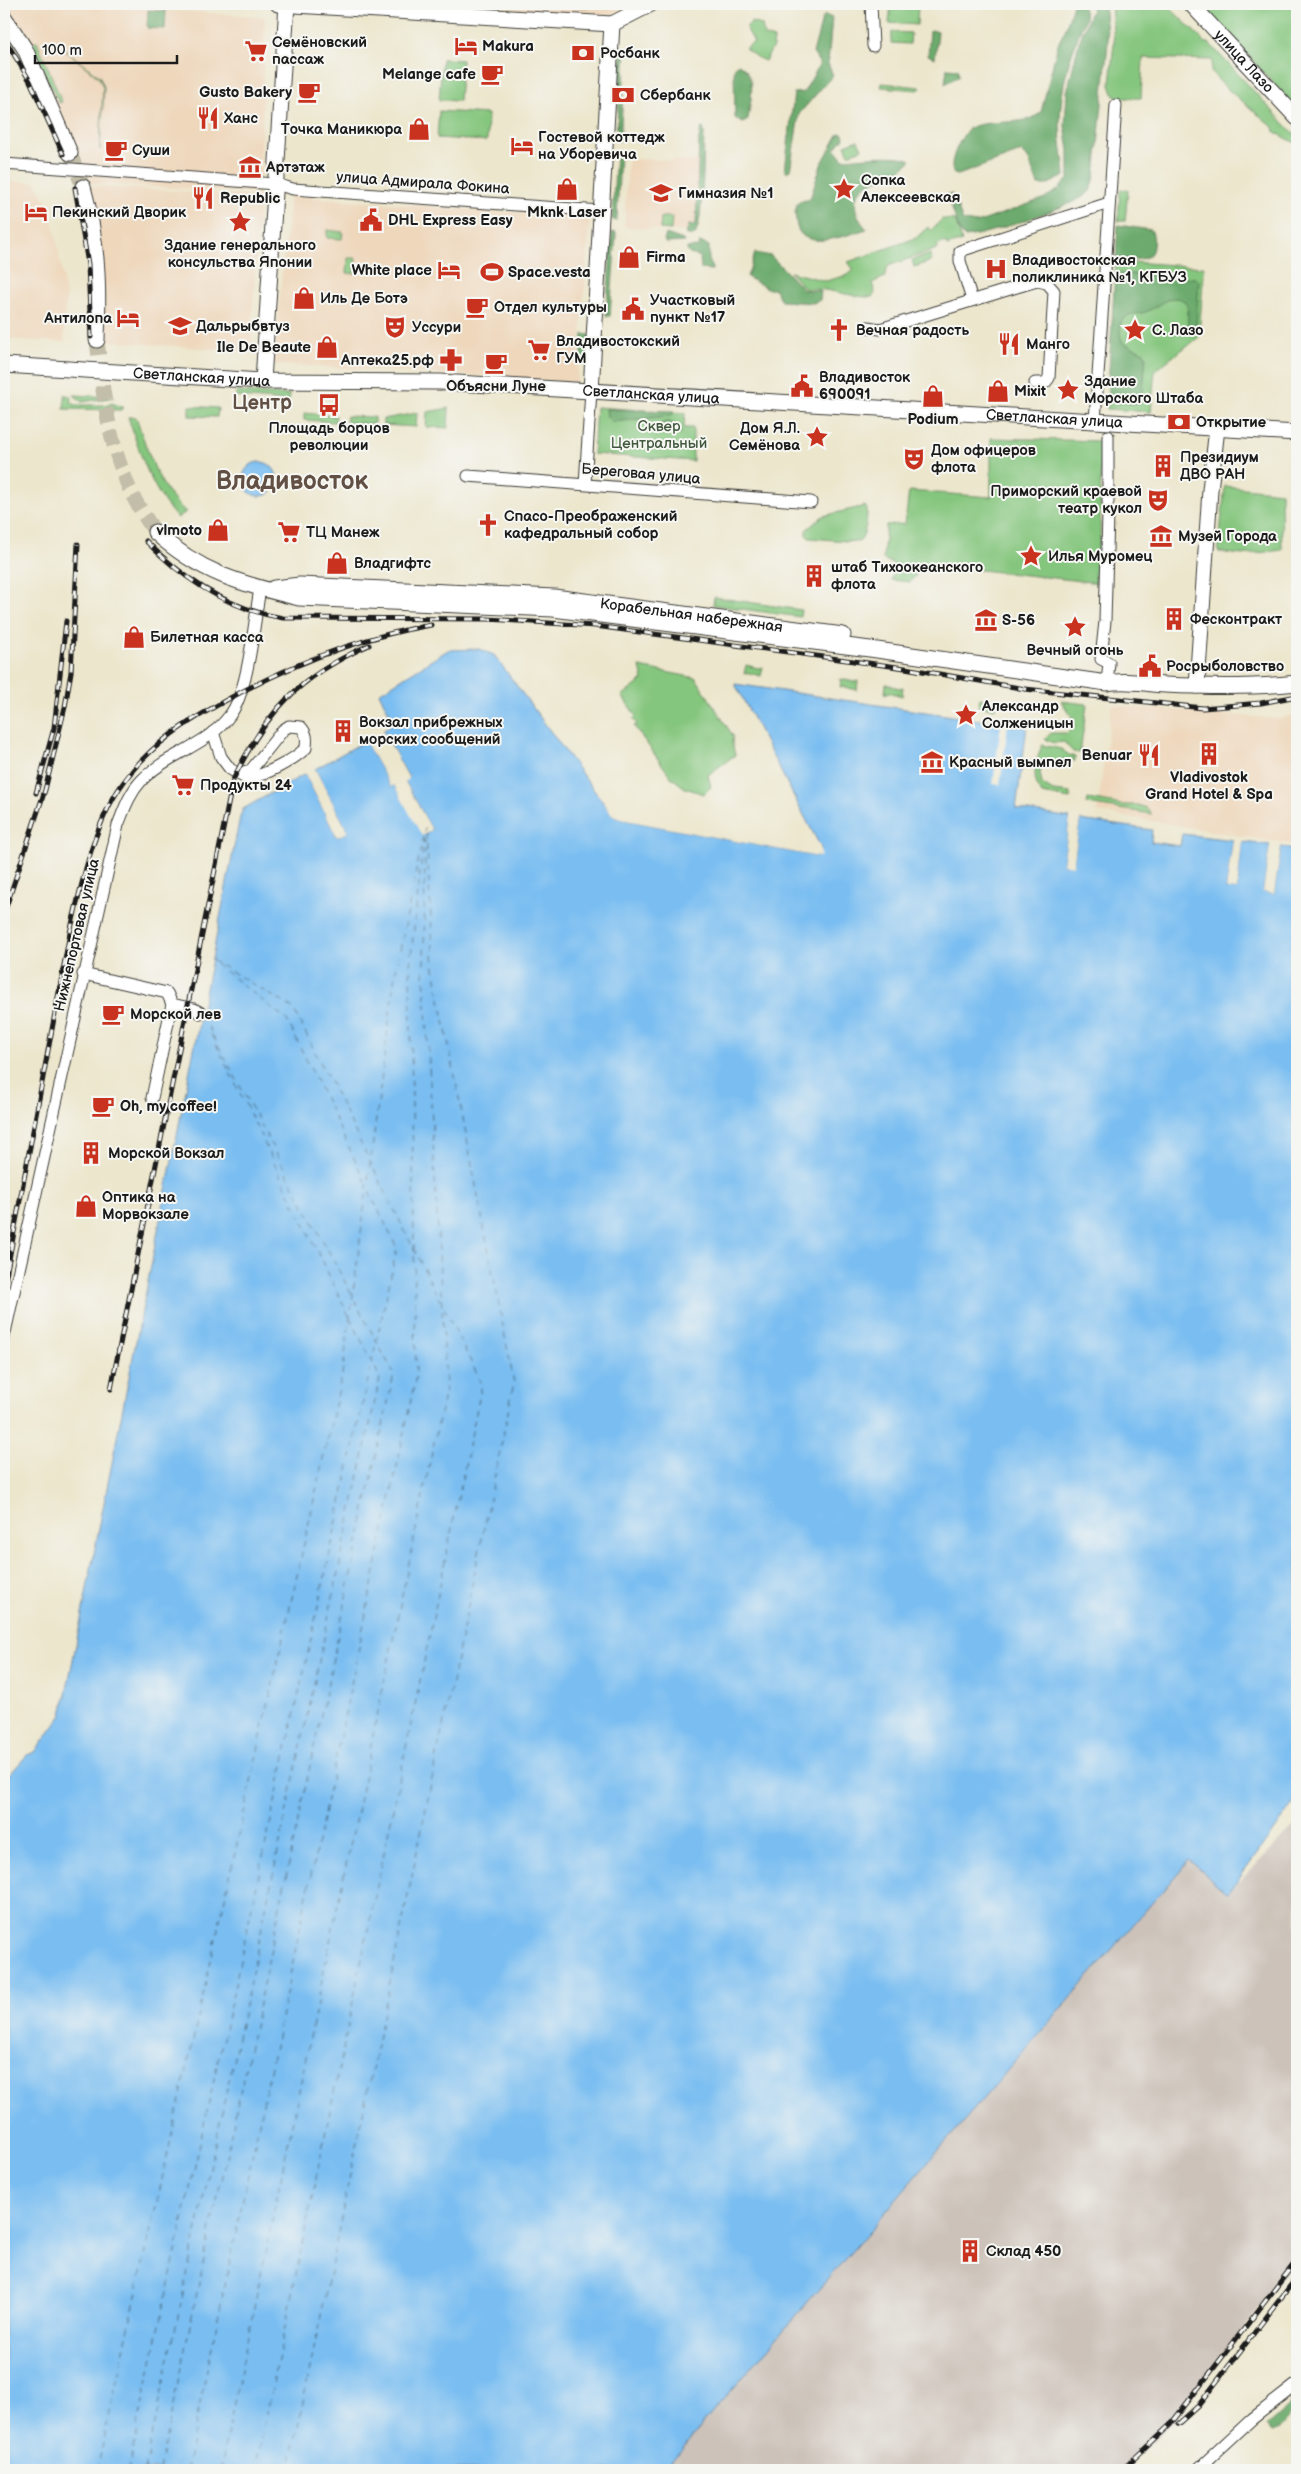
<svg xmlns="http://www.w3.org/2000/svg" width="1301" height="2474" font-family="'Balsamiq Sans',sans-serif">
  <style>
    .built { fill: #eed7bb }
    .industrial { fill: #ccc2b9 }
    .green { fill: #85c67e; stroke: #50714d }
    .forest { fill: #6cab6d; stroke: #446444 }
    .water { fill: #7abef1; stroke: #4b6d86 }
    .pier { fill: #ece6cc }
    .lines { fill: none; stroke-linecap: round; stroke-linejoin: round }
    .ferry { stroke: #3d5567; stroke-width: 1; stroke-dasharray: 6 5; stroke-linecap: butt }
    .major-tunnel { stroke: #c2bea9; stroke-width: 15; stroke-dasharray: 15 8; stroke-linecap: butt }
    .minor-casing { stroke: #3b3a36; stroke-width: 13 }
    .major-casing { stroke: #3b3a36; stroke-width: 17 }
    .minor { stroke: #fff; stroke-width: 11 }
    .major { stroke: #fff; stroke-width: 15 }
    .rail-casing { stroke: #1c1c1c; stroke-width: 5 }
    .rail { stroke: #f6f6f2; stroke-width: 3; stroke-dasharray: 9; stroke-linecap: butt }
    .labels { text-anchor: middle; dominant-baseline: central; stroke-width: 4; stroke-linejoin: round; paint-order: stroke }
    .poi-label { font-size: 15px; font-weight: bold; fill: #1c1c1c; stroke: #f6f6f2; text-anchor: start }
    .street-label { font-size: 15px; fill: #1c1c1c; stroke: #f6f6f2 }
    .park-label { font-size: 15px; fill: #41583e; stroke: #f6f6f2 }
    .district-label { font-size: 20px; font-weight: bold; fill: #625044; stroke: #f6f6f2 }
    .town-label { font-size: 25px; font-weight: bold; fill: #625044; stroke: #f6f6f2 }
  </style>
  <rect width="100%" height="100%" fill="#f6f6f2"/>
  <filter id="ink" filterUnits="userSpaceOnUse"><feTurbulence type="fractalNoise" baseFrequency=".02" numOctaves="2"/><feDisplacementMap in="SourceGraphic" scale="10" xChannelSelector="R" yChannelSelector="G"/><feConvolveMatrix kernelMatrix="1 2 1 2 8 2 1 2 1" color-interpolation-filters="sRGB"/></filter>
  <filter id="wash" filterUnits="userSpaceOnUse"><feTurbulence type="fractalNoise" baseFrequency=".0096" numOctaves="4" result="noise"/><feDisplacementMap in="SourceGraphic" scale="20" xChannelSelector="R" yChannelSelector="G"/><feGaussianBlur stdDeviation="1.12" result="paint"/><feColorMatrix in="noise" values="0 0 0 0 0 0 0 0 0 0 0 0 0 0 0 0 0 1.4 0 .05"/><feComposite in="paint" operator="in"/></filter>
  <g filter="url(#wash)">
    <rect width="100%" height="100%" fill="#ece6cc"/>
    <g class="built">
      <polygon points="5,4 76,4 265,17 260,193 86,183 80,162 31,53 5,10"/>
      <polygon points="475,4 634,4 612,15 555,13"/>
      <polygon points="628,159 698,161 695,224 689,224 688,232 624,227"/>
      <polygon points="4,181 36,182 49,208 56,236 66,296 64,342 4,339"/>
      <polygon points="90,186 260,196 250,352 98,340"/>
      <polygon points="290,196 590,218 577,382 273,364"/>
      <polygon points="1112,705 1279,719 1297,714 1297,845 1097,812"/>
    </g>
    <polygon class="industrial" points="1297,1823 1297,2260 1170,2425 1122,2470 663,2470 1189,1860 1228,1893"/>
    <g class="green">
      <polygon points="891,4 918,4 917,25 889,23"/>
      <polygon points="1111,4 1163,4 1169,7 1206,43 1209,43 1297,137 1297,144 1275,132 1272,126 1225,87 1211,72 1212,60 1143,58 1141,98 1120,98 1114,96 1110,85 1114,42"/>
      <polygon points="1201,4 1297,4 1297,109"/>
      <polygon points="751,22 762,25 764,36 774,39 773,47 765,61 756,57 745,48 754,42 746,28"/>
      <polygon points="892,32 911,33 910,44 891,43"/>
      <polygon points="37,41 62,102 59,103 30,45"/>
      <polygon points="64,49 100,77 104,87 100,150 103,87 99,78"/>
      <polygon points="442,59 462,60 459,101 439,100"/>
      <polygon points="882,83 920,87 921,88 918,90 881,87"/>
      <polygon points="439,111 488,114 487,141 437,138"/>
      <polygon points="858,140 862,149 849,154 845,145"/>
      <polygon points="1120,189 1128,190 1125,221 1118,221"/>
      <polygon points="661,217 672,217 671,230 660,229"/>
      <path d="M942,219l13,1 7,21 -15,5 -1,-4 -8,3 -1,4 -49,17 -3,11 -13,6 3,10 -3,4c-21,1 -45,-10 -67,-8l-15,-17 36,9 22,-6 6,-5 -6,-8 68,-24 12,-11 3,3z"/>
      <polygon points="327,230 343,232 342,239 327,238"/>
      <polygon points="930,254 932,261 914,267 912,260"/>
      <polygon points="348,258 356,258 355,274 347,273"/>
      <polygon points="1116,261 1204,267 1199,337 1155,370 1151,412 1107,409"/>
      <polygon points="236,392 290,395 289,401 236,397"/>
      <polygon points="65,394 72,398 71,402 76,405 109,405 111,403 123,407 121,410 64,409"/>
      <polygon points="74,395 114,397 82,402"/>
      <polygon points="189,406 218,408 217,417 189,416"/>
      <polygon points="596,407 685,413 684,428 693,428 693,461 593,454"/>
      <polygon points="449,408 448,428 426,427 427,412"/>
      <polygon points="304,413 336,416 335,422 304,420"/>
      <polygon points="417,413 416,427 383,425 383,419"/>
      <polygon points="347,416 374,417 374,424 346,422"/>
      <path d="M128,417h8c12,34 22,72 50,95l-9,6c-26,-29 -37,-64 -49,-101z"/>
      <polygon points="991,438 1101,441 1100,583 925,564 910,582 891,580 894,572 893,564 883,559 886,525 905,524 909,491 991,497"/>
      <polygon points="1225,486 1281,492 1282,550 1242,555 1218,552"/>
      <path d="M865,506l2,3c0,10 -1,25 -8,33l-50,-4 -3,-3v-5l17,-14z"/>
      <polygon points="714,597 801,610 800,617 713,605"/>
      <polygon points="746,665 758,668 763,667 761,676 749,673 744,674"/>
      <polygon points="640,667 696,678 733,736 732,743 735,755 708,775 711,787 704,794 685,788 671,777 634,726 637,724 633,719 636,716 622,696 643,680"/>
      <polygon points="841,679 854,682 858,681 857,690 844,687 840,688"/>
      <polygon points="886,684 899,688 903,687 902,696 889,692 885,694"/>
      <polygon points="980,698 992,701 996,700 995,709 982,706 978,707"/>
      <polygon points="1061,701 1087,704 1080,753 1073,752 1064,742 1054,743 1045,739 1051,733 1067,733 1075,726 1072,717"/>
      <path d="M1042,745l19,4 8,6 6,2v4l-13,-2 -5,4 -15,4 -2,6 2,11 11,7 18,2 -1,6 -28,-5c-12,-16 -6,-32 0,-49z"/>
      <polygon points="1088,799 1123,805 1138,805 1147,808 1152,814 1087,804"/>
    </g>
    <g class="forest">
      <polygon points="565,4 608,4 609,6 581,7"/>
      <path d="M1073,4h9l4,14c-16,34 -26,70 -26,108 0,17 4,34 5,50l-19,9h-8l-10,-27 -7,-6 -63,23 -4,-1c-7,-11 6,-35 14,-45 20,-12 58,-1 73,-17l17,-68 8,-16z"/>
      <path d="M1094,4h10l4,38 -13,135c-2,6 -3,13 -8,17 -12,11 -106,43 -123,43l-4,-5 -13,-38h5l11,27 14,2 68,-25 14,-9 10,-11v-28l-4,-24 2,-34 12,-50z"/>
      <polygon points="148,10 166,11 165,29 147,28"/>
      <polygon points="825,15 832,18 828,64 833,75 799,114 790,171 785,171 794,93 804,92 820,64 813,53 822,19"/>
      <polygon points="932,30 938,32 935,58 928,55 930,31"/>
      <polygon points="622,46 626,48 620,141 616,139"/>
      <path d="M738,64c21,10 12,37 10,56l-5,3 -8,-5 -1,-49z"/>
      <polygon points="947,68 958,69 959,76 945,84"/>
      <path d="M703,128l1,5c-1,22 0,85 -9,102l-4,1 -5,-2 3,-9 7,-1 3,-85 2,-10z"/>
      <path d="M839,133l4,1 1,4 -9,11 8,10c16,-1 55,-6 68,1 -4,4 -9,10 -15,13 -8,5 -18,5 -26,10 -21,10 -17,32 -3,46 -18,5 -69,27 -71,-9 -1,-7 -2,-13 3,-19l9,-1 3,-4 10,-31z"/>
      <polygon points="620,152 617,219 616,221 612,219 616,153"/>
      <path d="M1118,225l33,5c3,5 3,10 2,16 -1,18 -24,13 -37,12z"/>
      <polygon points="612,232 616,233 610,316 606,316"/>
      <polygon points="666,234 683,240 684,242 666,243 664,241"/>
      <path d="M700,242l9,4v14l4,8 -1,2 -11,-1 -1,-12c-5,-3 -13,0 -13,-9l12,-1z"/>
      <polygon points="755,253 771,256 804,290 821,291 820,300 813,303 781,301 775,289 769,289 747,277"/>
      <path d="M1115,273l80,5 4,3 -3,45 -2,2h-6c-2,-8 3,-21 -4,-27 -12,-9 -25,5 -36,10 -11,5 -20,0 -27,11l-1,13 3,8 21,9 2,5 -4,43 -2,4 -33,-1z"/>
      <polygon points="583,334 590,335 589,361 581,360"/>
      <polygon points="606,409 673,411 673,414 671,416 612,422 607,417"/>
      <polygon points="661,422 669,422 680,427 681,433 678,434 662,427"/>
      <path d="M1294,2401l2,2c-3,10 -14,28 -24,30l-6,-7z"/>
    </g>
    <g class="water">
      <circle cx="260" cy="479" r="17"/>
      <polygon points="479,649 494,655 613,816 620,819 818,857 821,850 820,846 735,684 1027,727 1016,809 1070,818 1063,864 1073,865 1080,820 1152,830 1151,842 1180,846 1182,834 1233,840 1226,889 1237,890 1242,842 1270,845 1263,892 1274,894 1281,847 1297,849 1297,1799 1228,1894 1189,1860 663,2470 4,2470 4,1781 27,1755 35,1752 62,1715 240,817 243,809 305,774 337,837 348,832 315,769 365,741 391,787 394,785 424,835 432,830 405,781 409,778 383,731 394,722 379,693 448,650"/>
    </g>
    <g class="pier">
      <polygon points="1001,724 1008,725 1000,785 993,784"/>
      <polygon points="383,731 409,779 405,782 432,830 422,836 394,785 391,787 365,741 367,740 392,783 396,784 425,832 429,829 402,782 406,778 380,733"/>
      <polygon points="315,769 348,832 337,837 305,774 307,773 339,833 344,831 313,770"/>
      <polygon points="605,806 621,817 817,855 817,846 820,846 821,856 818,857 620,819 613,816"/>
      <polygon points="1070,818 1072,819 1065,862 1071,863 1078,820 1080,820 1073,866 1063,864"/>
      <polygon points="1233,840 1235,841 1229,887 1234,887 1240,841 1242,842 1237,890 1226,889"/>
      <polygon points="1270,845 1272,845 1266,890 1272,891 1279,846 1281,847 1274,894 1263,892"/>
    </g>
    <g class="lines">
      <g class="ferry">
        <polyline points="212,960 293,1008 440,1301"/>
        <polyline points="216,964 287,1020 367,1185"/>
        <polyline points="203,1017 352,1295"/>
        <polyline points="211,1034 349,1316"/>
        <polyline points="97,2470 343,1370 395,975 425,827"/>
        <polyline points="128,2470 397,1248 368,1189"/>
        <polyline points="145,2470 380,1378 351,1319"/>
        <polyline points="159,2470 394,1374 354,1299"/>
        <polyline points="186,2470 416,1376 410,965 424,837"/>
        <polyline points="220,2470 446,1385 424,971 425,840"/>
        <polyline points="255,2470 482,1384 442,1304"/>
        <polyline points="289,2470 514,1383 434,968 426,830"/>
      </g>
    </g>
  </g>
  <g filter="url(#ink)">
    <g class="lines">
      <g class="major-tunnel">
        <polyline points="70,153 83,187"/>
        <path d="M97,340c5,45 10,93 27,135 7,21 19,39 31,57"/>
      </g>
      <defs>
        <g id="minor">
          <polyline points="871,4 873,46"/>
          <polyline points="4,164 275,184 293,189 601,211"/>
          <polyline points="972,300 960,261 960,251 1109,203"/>
          <polyline points="868,327 880,329 1020,286 1037,281 1047,283 1054,291 1049,378 1045,383 1035,383"/>
          <polyline points="1095,421 1116,105"/>
          <polyline points="1108,436 1108,502"/>
          <polyline points="468,476 811,502"/>
          <polyline points="585,484 591,391"/>
          <polyline points="1107,683 1109,663 1101,659 1105,621 1108,514"/>
          <path d="M213,732l8,25 9,12 17,10c20,-5 44,-17 59,-31 1,-10 1,-14 -5,-21l-12,-1 -6,4 -32,40 -12,3"/>
          <polyline points="83,974 167,993 172,1004 152,1098"/>
          <polyline points="172,1004 194,1009 201,1013"/>
          <path d="M4,1337l114,-512c6,-15 11,-31 23,-44 25,-27 67,-35 89,-66 19,-25 24,-94 30,-126"/>
          <polyline points="1197,2470 1252,2419 1297,2384"/>
        </g>
        <g id="major">
          <polyline points="278,4 612,24"/>
          <path id="s1" d="M1191,4l106,114"/>
          <polyline points="4,17 25,49 70,153"/>
          <polyline points="612,24 651,4"/>
          <path d="M83,187c15,54 16,98 14,153"/>
          <path id="s2" d="M4,365l259,16 177,1 857,51"/>
          <polyline points="263,381 287,4"/>
          <polyline points="591,391 612,24"/>
          <path d="M155,532c45,41 86,52 144,66l254,11 317,40 237,34c20,-4 38,1 58,2 44,2 88,3 132,-2"/>
          <path id="s3" d="M274,588l26,-3 254,12 289,38"/>
          <polyline points="1197,686 1210,490 1217,428"/>
        </g>
      </defs>
      <use href="#minor" class="minor-casing"/>
      <use href="#major" class="major-casing"/>
      <use href="#minor" class="minor"/>
      <use href="#major" class="major"/>
      <defs>
        <g id="rail">
          <polyline points="4,38 30,81 63,154"/>
          <polyline points="75,188 88,264 91,337"/>
          <path d="M146,541c38,39 82,68 137,77l205,1 107,7 310,42 120,21 178,19 58,-5 36,-7"/>
          <polyline points="36,793 54,728 66,621"/>
          <polyline points="4,913 45,790 65,707 71,672 78,544"/>
          <path d="M4,1286l66,-353c12,-50 23,-108 53,-150 28,-40 67,-63 109,-86 63,-34 128,-60 199,-72"/>
          <path d="M111,1389l122,-609c32,-68 67,-104 136,-135"/>
          <polyline points="1178,2424 1198,2406 1297,2277"/>
          <polyline points="1122,2470 1170,2425 1297,2260"/>
        </g>
      </defs>
      <use href="#rail" class="rail-casing"/>
      <use href="#rail" class="rail"/>
    </g>
  </g>
  <defs>
    <symbol id="hotel-bare" viewBox="-9 -9 18 18"><path d="M-6-4.5h1.5V1H6V5H4.5V3h-9V5H-6ZM-4 0a1.8 1.8 0 1 1 3.6 0ZM.5 0V-2.5h3Q6-2.5 6 0Z" fill="#c8321e" stroke="#f6f6f2" stroke-width="2.5" paint-order="stroke"/></symbol>
    <symbol id="supermarket-bare" viewBox="-9 -9 18 18"><path d="M-6-5.5h2.5l.6 2H6L4.5 2H-2.5L-4.4-4H-6ZM-1.5 3.2a1.3 1.3 0 1 0 .1 0ZM3 3.2a1.3 1.3 0 1 0 .1 0Z" fill="#c8321e" stroke="#f6f6f2" stroke-width="2.5" paint-order="stroke"/></symbol>
    <symbol id="bank-bare" viewBox="-9 -9 18 18"><path d="M-6-4H6V4H-6ZM0-2.3a2.3 2.3 0 1 0 0 4.6a2.3 2.3 0 1 0 0-4.6Z" fill="#c8321e" stroke="#f6f6f2" stroke-width="2.5" paint-order="stroke"/></symbol>
    <symbol id="cafe-bare" viewBox="-9 -9 18 18"><path d="M-5.5-4.5H6V0H3Q3 3.5 0 3.5H-2.5Q-5.5 3.5-5.5 0ZM3-3.2v2h1.7v-2ZM-6 4.5H4V6H-6Z" fill="#c8321e" stroke="#f6f6f2" stroke-width="2.5" paint-order="stroke"/></symbol>
    <symbol id="restaurant-bare" viewBox="-9 -9 18 18"><path d="M-5-6h1v4h1v-4h1v4h1v-4h1v5L-1.5 .5V6h-2V.5L-5-1ZM5-6V6H3V1.5H1.5Q1.5-4 5-6Z" fill="#c8321e" stroke="#f6f6f2" stroke-width="2.5" paint-order="stroke"/></symbol>
    <symbol id="shop-bare" viewBox="-9 -9 18 18"><path d="M-5-2.5h2.3a2.7 3.5 0 0 1 5.4 0H5L5.5 6h-11ZM-1.5-2.5h3a1.5 2.3 0 0 0-3 0Z" fill="#c8321e" stroke="#f6f6f2" stroke-width="2.5" paint-order="stroke"/></symbol>
    <symbol id="museum-bare" viewBox="-9 -9 18 18"><path d="M0-6L6-3V-2H-6V-3ZM-5-1h2V3h-2ZM-1-1h2V3h-2ZM3-1h2V3H3ZM-6 4H6V6H-6Z" fill="#c8321e" stroke="#f6f6f2" stroke-width="2.5" paint-order="stroke"/></symbol>
    <symbol id="sight-bare" viewBox="-9 -9 18 18"><path d="M0-6L1.8-2.2L6-1.7L2.9 1.2L3.7 5.4L0 3.3L-3.7 5.4L-2.9 1.2L-6-1.7L-1.8-2.2Z" fill="#c8321e" stroke="#f6f6f2" stroke-width="2.5" paint-order="stroke"/></symbol>
    <symbol id="school-bare" viewBox="-9 -9 18 18"><path d="M0-5L7-2L0 1L-7-2ZM-4 1L0 2.5L4 1V4Q0 6-4 4Z" fill="#c8321e" stroke="#f6f6f2" stroke-width="2.5" paint-order="stroke"/></symbol>
    <symbol id="civic-bare" viewBox="-9 -9 18 18"><path d="M-.6-6.5H3V-4.5H.6V-3L4-1V1h2V6H-6V1h2V-1L-.6-3ZM-1.2 2.5V6h2.4V2.5Z" fill="#c8321e" stroke="#f6f6f2" stroke-width="2.5" paint-order="stroke"/></symbol>
    <symbol id="hospital-bare" viewBox="-9 -9 18 18"><path d="M-5-5h3v3.5h4V-5h3V5h-3V1.5h-4V5h-3Z" fill="#c8321e" stroke="#f6f6f2" stroke-width="2.5" paint-order="stroke"/></symbol>
    <symbol id="stadium-bare" viewBox="-9 -9 18 18"><path d="M0-5a6.5 5 0 1 0 0 10a6.5 5 0 1 0 0-10ZM-3.5-1.8h7v3.6h-7Z" fill="#c8321e" stroke="#f6f6f2" stroke-width="2.5" paint-order="stroke"/></symbol>
    <symbol id="university-bare" viewBox="-9 -9 18 18"><path d="M0-5L7-2L0 1L-7-2ZM-4 1L0 2.5L4 1V4Q0 6-4 4Z" fill="#c8321e" stroke="#f6f6f2" stroke-width="2.5" paint-order="stroke"/></symbol>
    <symbol id="theatre-bare" viewBox="-9 -9 18 18"><path d="M-5-5.5Q0-4 5-5.5V0Q5 5 0 6Q-5 5-5 0ZM-3.3-2.5H-1v1.5H-3.3ZM1-2.5H3.3v1.5H1ZM-2.8 1Q0 5.5 2.8 1Z" fill="#c8321e" stroke="#f6f6f2" stroke-width="2.5" paint-order="stroke"/></symbol>
    <symbol id="church-bare" viewBox="-9 -9 18 18"><path d="M-1.2-6h2.4v3.5h3.3v2.4h-3.3V6h-2.4V-.1h-3.3v-2.4h3.3Z" fill="#c8321e" stroke="#f6f6f2" stroke-width="2.5" paint-order="stroke"/></symbol>
    <symbol id="pharmacy-bare" viewBox="-9 -9 18 18"><path d="M-2-6h4v4h4v4h-4v4h-4v-4h-4v-4h4Z" fill="#c8321e" stroke="#f6f6f2" stroke-width="2.5" paint-order="stroke"/></symbol>
    <symbol id="bus-bare" viewBox="-9 -9 18 18"><path d="M-5-6H5V4H4V6H2V4H-2V6H-4V4H-5ZM-3.5-4V0h7V-4ZM-3.5 1.2v1.5H-2V1.2ZM2 1.2v1.5H3.5V1.2Z" fill="#c8321e" stroke="#f6f6f2" stroke-width="2.5" paint-order="stroke"/></symbol>
    <symbol id="building-bare" viewBox="-9 -9 18 18"><path d="M-4-6H4V6H1V3H-1V6H-4ZM-2.5-4.3h1.7v1.8h-1.7ZM.8-4.3h1.7v1.8H.8ZM-2.5-1h1.7V.8h-1.7ZM.8-1h1.7V.8H.8Z" fill="#c8321e" stroke="#f6f6f2" stroke-width="2.5" paint-order="stroke"/></symbol>
  </defs>
  <g fill-rule="evenodd">
    <use href="#hotel-bare" x="450" y="30" width="32" height="32"/>
    <use href="#supermarket-bare" x="240" y="35" width="32" height="32"/>
    <use href="#bank-bare" x="567" y="37" width="32" height="32"/>
    <use href="#cafe-bare" x="476" y="58" width="32" height="32"/>
    <use href="#cafe-bare" x="293" y="76" width="32" height="32"/>
    <use href="#bank-bare" x="607" y="79" width="32" height="32"/>
    <use href="#restaurant-bare" x="192" y="102" width="32" height="32"/>
    <use href="#shop-bare" x="403" y="113" width="32" height="32"/>
    <use href="#hotel-bare" x="506" y="130" width="32" height="32"/>
    <use href="#cafe-bare" x="100" y="134" width="32" height="32"/>
    <use href="#museum-bare" x="234" y="151" width="32" height="32"/>
    <use href="#shop-bare" x="551" y="173" width="32" height="32"/>
    <use href="#sight-bare" x="828" y="173" width="32" height="32"/>
    <use href="#school-bare" x="645" y="177" width="32" height="32"/>
    <use href="#restaurant-bare" x="187" y="182" width="32" height="32"/>
    <use href="#hotel-bare" x="20" y="196" width="32" height="32"/>
    <use href="#civic-bare" x="355" y="204" width="32" height="32"/>
    <use href="#sight-bare" x="224" y="206" width="32" height="32"/>
    <use href="#shop-bare" x="613" y="241" width="32" height="32"/>
    <use href="#hospital-bare" x="980" y="253" width="32" height="32"/>
    <use href="#hotel-bare" x="433" y="254" width="32" height="32"/>
    <use href="#stadium-bare" x="476" y="256" width="32" height="32"/>
    <use href="#shop-bare" x="288" y="282" width="32" height="32"/>
    <use href="#cafe-bare" x="461" y="291" width="32" height="32"/>
    <use href="#civic-bare" x="617" y="293" width="32" height="32"/>
    <use href="#hotel-bare" x="112" y="302" width="32" height="32"/>
    <use href="#university-bare" x="164" y="310" width="32" height="32"/>
    <use href="#theatre-bare" x="379" y="311" width="32" height="32"/>
    <use href="#church-bare" x="823" y="314" width="32" height="32"/>
    <use href="#sight-bare" x="1119" y="314" width="32" height="32"/>
    <use href="#restaurant-bare" x="993" y="328" width="32" height="32"/>
    <use href="#shop-bare" x="311" y="331" width="32" height="32"/>
    <use href="#supermarket-bare" x="523" y="334" width="32" height="32"/>
    <use href="#pharmacy-bare" x="435" y="344" width="32" height="32"/>
    <use href="#cafe-bare" x="480" y="347" width="32" height="32"/>
    <use href="#civic-bare" x="786" y="370" width="32" height="32"/>
    <use href="#sight-bare" x="1052" y="374" width="32" height="32"/>
    <use href="#shop-bare" x="982" y="375" width="32" height="32"/>
    <use href="#shop-bare" x="917" y="380" width="32" height="32"/>
    <use href="#bus-bare" x="313" y="389" width="32" height="32"/>
    <use href="#bank-bare" x="1163" y="406" width="32" height="32"/>
    <use href="#sight-bare" x="801" y="421" width="32" height="32"/>
    <use href="#theatre-bare" x="898" y="443" width="32" height="32"/>
    <use href="#building-bare" x="1147" y="450" width="32" height="32"/>
    <use href="#theatre-bare" x="1142" y="484" width="32" height="32"/>
    <use href="#church-bare" x="472" y="509" width="32" height="32"/>
    <use href="#shop-bare" x="202" y="514" width="32" height="32"/>
    <use href="#supermarket-bare" x="273" y="516" width="32" height="32"/>
    <use href="#museum-bare" x="1145" y="520" width="32" height="32"/>
    <use href="#sight-bare" x="1015" y="540" width="32" height="32"/>
    <use href="#shop-bare" x="321" y="547" width="32" height="32"/>
    <use href="#building-bare" x="798" y="560" width="32" height="32"/>
    <use href="#building-bare" x="1158" y="603" width="32" height="32"/>
    <use href="#museum-bare" x="970" y="604" width="32" height="32"/>
    <use href="#sight-bare" x="1059" y="611" width="32" height="32"/>
    <use href="#shop-bare" x="118" y="621" width="32" height="32"/>
    <use href="#civic-bare" x="1134" y="650" width="32" height="32"/>
    <use href="#sight-bare" x="950" y="699" width="32" height="32"/>
    <use href="#building-bare" x="327" y="715" width="32" height="32"/>
    <use href="#building-bare" x="1193" y="738" width="32" height="32"/>
    <use href="#restaurant-bare" x="1133" y="739" width="32" height="32"/>
    <use href="#museum-bare" x="916" y="746" width="32" height="32"/>
    <use href="#supermarket-bare" x="167" y="769" width="32" height="32"/>
    <use href="#cafe-bare" x="97" y="998" width="32" height="32"/>
    <use href="#cafe-bare" x="87" y="1090" width="32" height="32"/>
    <use href="#building-bare" x="75" y="1137" width="32" height="32"/>
    <use href="#shop-bare" x="70" y="1190" width="32" height="32"/>
    <use href="#building-bare" x="954" y="2235" width="32" height="32"/>
  </g>
  <g class="labels">
    <g class="poi-label">
      <text x="272" y="42">Семёновский<tspan x="272" dy="17">пассаж</tspan></text>
      <text x="482" y="46">Makura</text>
      <text x="600" y="53">Росбанк</text>
      <text x="476" y="74" text-anchor="end">Melange cafe</text>
      <text x="292" y="92" text-anchor="end">Gusto Bakery</text>
      <text x="640" y="95">Сбербанк</text>
      <text x="224" y="118">Ханс</text>
      <text x="402" y="129" text-anchor="end">Точка Маникюра</text>
      <text x="538" y="137">Гостевой коттедж<tspan x="538" dy="17">на Уборевича</tspan></text>
      <text x="132" y="150">Суши</text>
      <text x="266" y="167">Артэтаж</text>
      <text x="861" y="180">Сопка<tspan x="861" dy="17">Алексеевская</tspan></text>
      <text x="678" y="193">Гимназия №1</text>
      <text x="220" y="198">Republic</text>
      <text x="52" y="212">Пекинский Дворик</text>
      <text x="567" y="212" text-anchor="middle">Mknk Laser</text>
      <text x="388" y="220">DHL Express Easy</text>
      <text x="240" y="245" text-anchor="middle">Здание генерального<tspan x="240" dy="17">консульства Японии</tspan></text>
      <text x="646" y="257">Firma</text>
      <text x="1012" y="260">Владивостокская<tspan x="1012" dy="17">поликлиника №1, КГБУЗ</tspan></text>
      <text x="432" y="270" text-anchor="end">White place</text>
      <text x="508" y="272">Space.vesta</text>
      <text x="320" y="298">Иль Де Ботэ</text>
      <text x="650" y="300">Участковый<tspan x="650" dy="17">пункт №17</tspan></text>
      <text x="494" y="307">Отдел культуры</text>
      <text x="112" y="318" text-anchor="end">Антилопа</text>
      <text x="196" y="326">Дальрыбвтуз</text>
      <text x="412" y="327">Уссури</text>
      <text x="856" y="330">Вечная радость</text>
      <text x="1152" y="330">С. Лазо</text>
      <text x="556" y="341">Владивостокский<tspan x="556" dy="17">ГУМ</tspan></text>
      <text x="1026" y="344">Манго</text>
      <text x="311" y="347" text-anchor="end">Ile De Beaute</text>
      <text x="434" y="360" text-anchor="end">Аптека25.рф</text>
      <text x="819" y="377">Владивосток<tspan x="819" dy="17">690091</tspan></text>
      <text x="1084" y="381">Здание<tspan x="1084" dy="17">Морского Штаба</tspan></text>
      <text x="496" y="386" text-anchor="middle">Объясни Луне</text>
      <text x="1014" y="391">Mixit</text>
      <text x="933" y="419" text-anchor="middle">Podium</text>
      <text x="1196" y="422">Открытие</text>
      <text x="329" y="428" text-anchor="middle">Площадь борцов<tspan x="329" dy="17">революции</tspan></text>
      <text x="800" y="428" text-anchor="end">Дом Я.Л.<tspan x="800" dy="17">Семёнова</tspan></text>
      <text x="931" y="450">Дом офицеров<tspan x="931" dy="17">флота</tspan></text>
      <text x="1180" y="457">Президиум<tspan x="1180" dy="17">ДВО РАН</tspan></text>
      <text x="1142" y="491" text-anchor="end">Приморский краевой<tspan x="1142" dy="17">театр кукол</tspan></text>
      <text x="504" y="516">Спасо-Преображенский<tspan x="504" dy="17">кафедральный собор</tspan></text>
      <text x="202" y="530" text-anchor="end">vlmoto</text>
      <text x="306" y="532">ТЦ Манеж</text>
      <text x="1178" y="536">Музей Города</text>
      <text x="1048" y="556">Илья Муромец</text>
      <text x="354" y="563">Владгифтс</text>
      <text x="831" y="567">штаб Тихоокеанского<tspan x="831" dy="17">флота</tspan></text>
      <text x="1190" y="619">Фесконтракт</text>
      <text x="1002" y="620">S-56</text>
      <text x="150" y="637">Билетная касса</text>
      <text x="1075" y="650" text-anchor="middle">Вечный огонь</text>
      <text x="1166" y="666">Росрыболовство</text>
      <text x="982" y="706">Александр<tspan x="982" dy="17">Солженицын</tspan></text>
      <text x="359" y="722">Вокзал прибрежных<tspan x="359" dy="17">морских сообщений</tspan></text>
      <text x="1132" y="755" text-anchor="end">Benuar</text>
      <text x="949" y="762">Красный вымпел</text>
      <text x="1209" y="777" text-anchor="middle">Vladivostok<tspan x="1209" dy="17">Grand Hotel &amp; Spa</tspan></text>
      <text x="200" y="785">Продукты 24</text>
      <text x="130" y="1014">Морской лев</text>
      <text x="120" y="1106">Oh, my coffee!</text>
      <text x="108" y="1153">Морской Вокзал</text>
      <text x="102" y="1197">Оптика на<tspan x="102" dy="17">Морвокзале</tspan></text>
      <text x="986" y="2251">Склад 450</text>
    </g>
    <g class="street-label">
      <text stroke="none"><textPath href="#s1" startOffset="78">улица Лазо</textPath></text>
      <text transform="translate(423 183) rotate(4)">улица Адмирала Фокина</text>
      <text stroke="none"><textPath href="#s2" startOffset="198">Светланская улица</textPath></text>
      <text stroke="none"><textPath href="#s2" startOffset="648">Светланская улица</textPath></text>
      <text stroke="none"><textPath href="#s2" startOffset="1052">Светланская улица</textPath></text>
      <text transform="translate(641 474) rotate(5)">Береговая улица</text>
      <text stroke="none"><textPath href="#s3" startOffset="419">Корабельная набережная</textPath></text>
      <text transform="translate(77 935) rotate(-77)">Нижнепортовая улица</text>
    </g>
    <g class="park-label">
      <text x="659" y="426">Сквер<tspan x="659" dy="17">Центральный</tspan></text>
    </g>
    <g class="district-label">
      <text x="262" y="403">Центр</text>
    </g>
    <g class="town-label">
      <text x="292" y="481">Владивосток</text>
    </g>
  </g>
  <rect width="1301" height="2474" fill="none" stroke="#f6f6f2" stroke-width="20"/>
  <path d="M35 55v8h142v-8" fill="none" stroke="#1c1c1c" stroke-width="2.5"/>
  <text x="42" y="55" font-size="15" fill="#1c1c1c" stroke="#f6f6f2" stroke-width="4" paint-order="stroke">100 m</text>
</svg>
